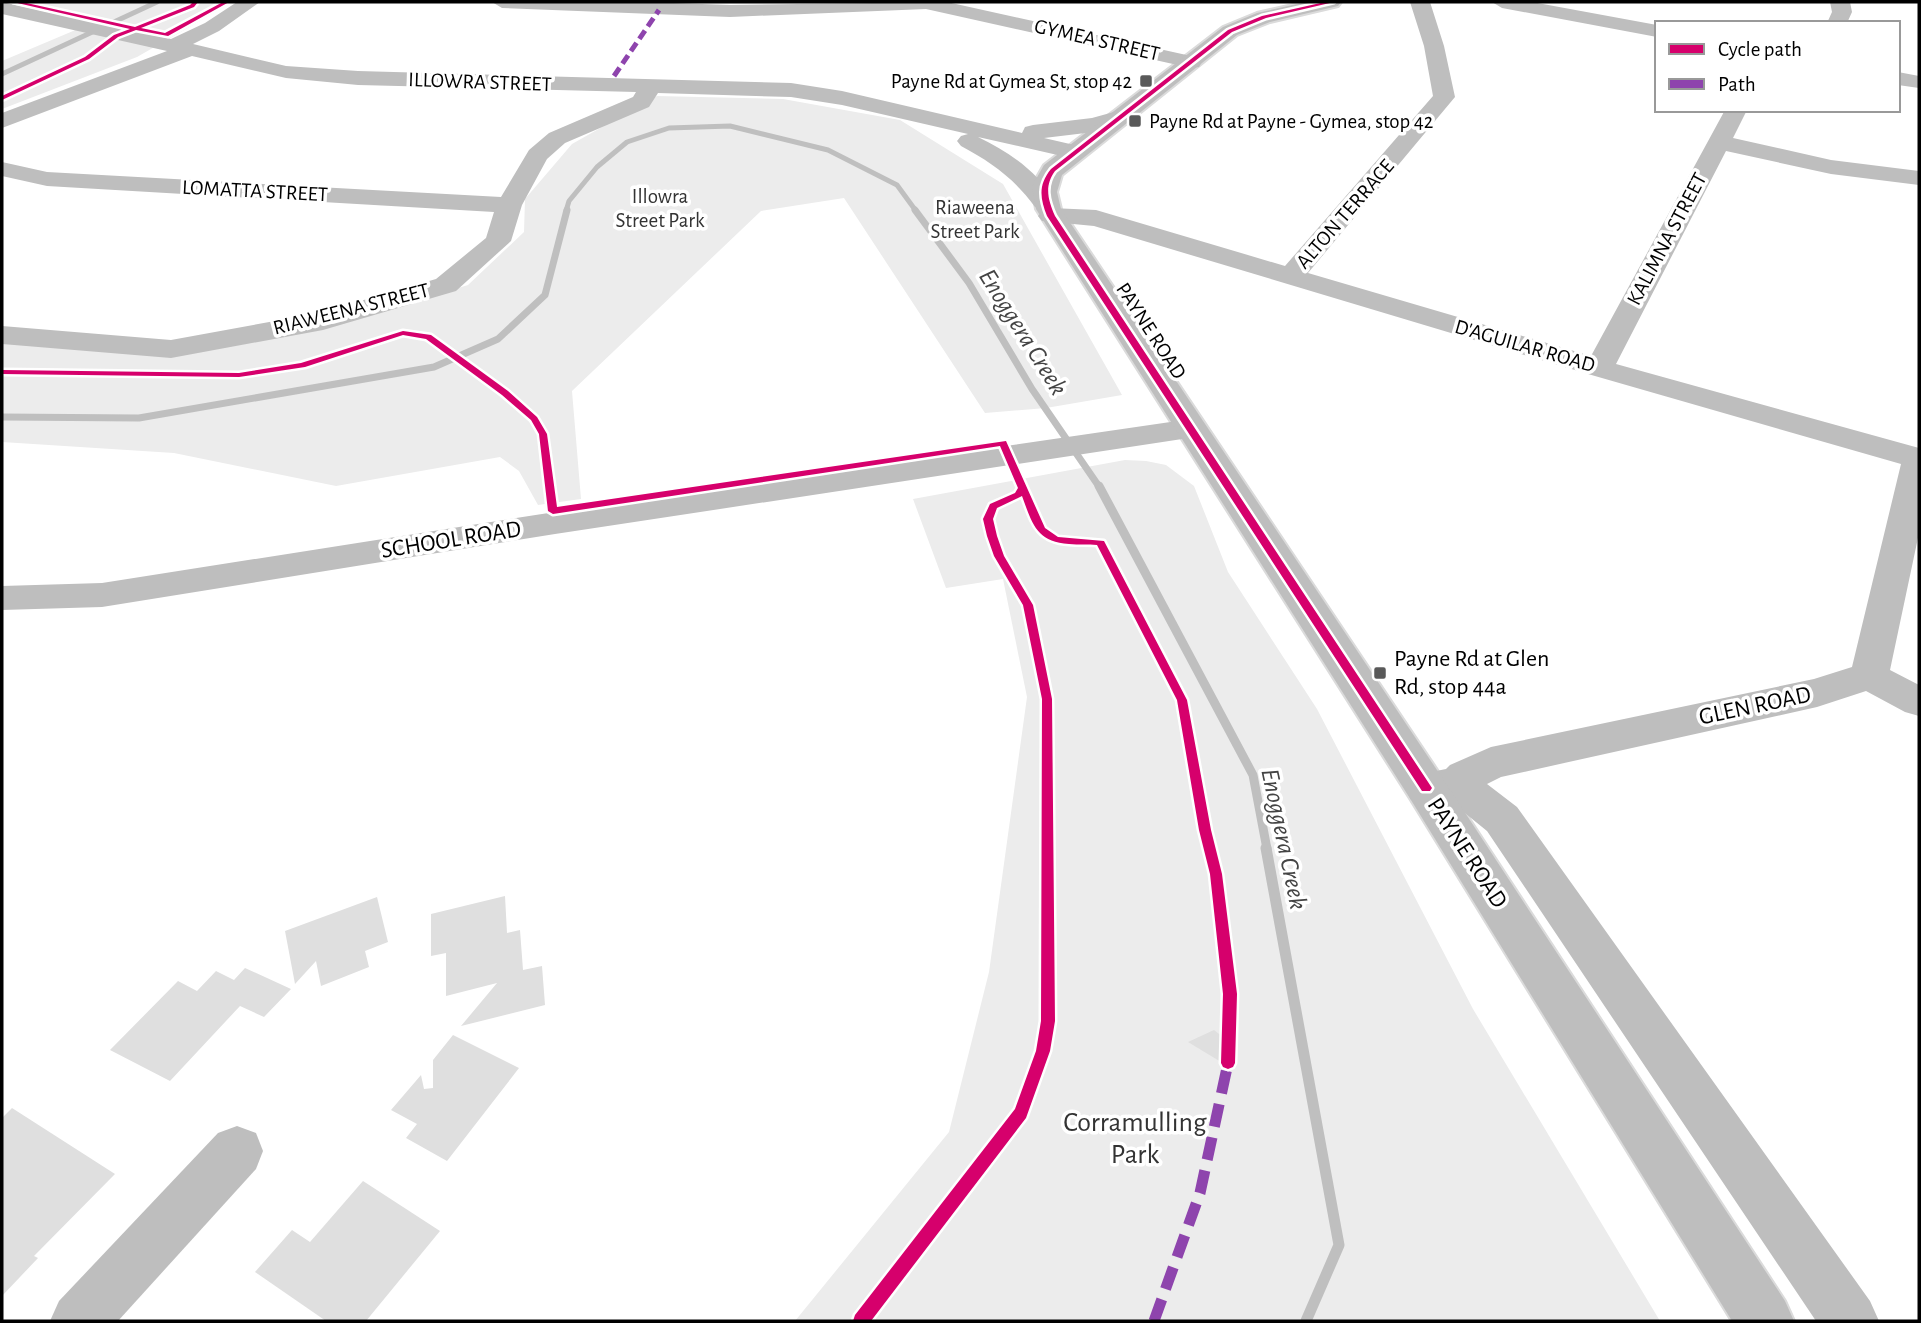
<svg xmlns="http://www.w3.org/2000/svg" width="1921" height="1323" font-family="'Alegreya Sans',sans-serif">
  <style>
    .green { fill: #ececec }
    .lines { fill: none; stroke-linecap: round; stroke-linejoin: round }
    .stream-far3 { stroke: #bfbfbf; stroke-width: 5 }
    .stream-far2 { stroke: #bfbfbf; stroke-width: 7 }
    .stream-far1 { stroke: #bfbfbf; stroke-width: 9 }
    .stream { stroke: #bfbfbf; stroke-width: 11 }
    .building { fill: #dfdfdf }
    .major-casing { stroke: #dbdbdb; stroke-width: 4 }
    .minor { fill: #bebebe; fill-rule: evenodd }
    .major { fill: #bebebe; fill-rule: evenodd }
    .quiet-far1 { stroke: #8e44ad; stroke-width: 5; stroke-dasharray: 10 5; stroke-linecap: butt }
    .quiet { stroke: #8e44ad; stroke-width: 11; stroke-dasharray: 23 11; stroke-linecap: butt }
    .cycleway-casing { stroke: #fff; stroke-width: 5 }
    .cycleway { fill: #d6006c; fill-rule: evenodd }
    .poi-dot { fill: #595959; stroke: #fff; stroke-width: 2.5 }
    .labels { text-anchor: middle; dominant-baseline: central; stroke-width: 7; stroke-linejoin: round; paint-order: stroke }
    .far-street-label { font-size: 21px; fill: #000; stroke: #fff }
    .far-poi-label { font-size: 21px; fill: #000; stroke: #fff; text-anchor: end }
    .far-park-label { font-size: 21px; fill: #333; stroke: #fff }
    .street-label { font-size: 24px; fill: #000; stroke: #fff }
    .poi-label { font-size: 24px; fill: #000; stroke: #fff; text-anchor: start }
    .water-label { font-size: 26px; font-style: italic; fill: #444; stroke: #fff }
    .near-park-label { font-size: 28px; fill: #333; stroke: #fff }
  </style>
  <rect width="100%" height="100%" fill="#fff"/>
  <g class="green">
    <polygon points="40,2 233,2 137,57 2,109 2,61 92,23 35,4"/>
    <polygon points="657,96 783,99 900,120 1003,184 1122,395 1046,408 985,413 844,198 761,211 572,391 581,499 538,505 519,471 500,457 336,486 174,453 2,442 2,343 168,354 341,324 468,285 524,232 525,199 572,144"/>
    <polygon points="1125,460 1146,461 1166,465 1194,486 1228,572 1317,709 1473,1009 1660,1321 795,1321 949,1132 989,972 1027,697 1003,579 946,588 913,499"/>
  </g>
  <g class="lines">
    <g class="stream-far3">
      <polyline points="2,74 157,2"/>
      <polyline points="566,211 569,201 597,167 627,142 669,128 730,126 828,150 897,185 916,211"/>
    </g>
    <g class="stream-far2">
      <polyline points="915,210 969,283 1032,389 1100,488"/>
      <polyline points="2,417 139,418 434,367 498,339 545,295 567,210"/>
    </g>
    <polyline class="stream-far1" points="1099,486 1253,775 1267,849"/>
    <polyline class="stream" points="1266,848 1339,1245 1306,1321"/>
  </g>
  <g class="building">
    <polygon points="505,896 507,933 520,930 523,970 542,966 545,1005 461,1026 497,983 446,996 446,953 431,956 431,914"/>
    <polygon points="377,897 388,942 365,951 369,967 321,986 316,961 295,984 285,931"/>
    <polygon points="245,968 291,989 264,1017 240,1006 170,1081 110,1050 178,981 197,991 216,971 234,980"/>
    <polygon points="1214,1030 1224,1038 1226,1065 1188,1042"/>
    <polygon points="453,1035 519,1068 447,1161 406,1138 417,1124 391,1110 421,1075 424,1089 433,1088 433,1060"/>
    <polygon points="12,1108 115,1174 34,1256 38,1258 2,1296 2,1118"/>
    <polygon points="363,1181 440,1231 366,1321 326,1321 255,1272 292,1230 310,1242"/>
  </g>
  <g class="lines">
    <defs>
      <polygon id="major" points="1306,2 1341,2 1338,6 1270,22 1237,35 1062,175 1057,192 1061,209 1441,776 1785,1301 1794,1321 1732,1321 1411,800 1036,209 1032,186 1044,165 1223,27 1257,13"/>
    </defs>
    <use href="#major" class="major-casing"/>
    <g class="minor">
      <path d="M2,2l169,37 34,-16 32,-21h23l-41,29 -26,13 93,22 72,5 433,12 51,8 180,42 3,-6 8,-2 59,-7 29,-8 8,2 3,5 -3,5 -35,10 -50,6 39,9 4,5 -4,5 -8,2 -97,-22c33,16 58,34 79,65l-4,5 -9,3 -9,-3c-20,-28 -44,-45 -74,-61l-4,-5 4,-5 7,-2 -126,-29 -51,-8 -133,-4 -9,14 -84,36 -18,16 -25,46 -11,36 -55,50 -133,39 -152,28 -169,-14v-18l169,14 148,-27 117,-34 50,-41 8,-26 -447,-26 -45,-10v-14l45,10 454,25 28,-47 20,-17 84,-36 3,-5 -278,-7 -72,-7 -94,-22 -190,72v-15l165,-62 -165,-37z"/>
      <polygon points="492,2 645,2 730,5 947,2 1191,56 1199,57 1202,62 1199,67 1191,68 926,9 730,17 502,8"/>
      <polygon points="1410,2 1430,2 1444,46 1455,97 1308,273 1591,356 1725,110 1747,110 1733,138 1831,160 1919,171 1919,185 1831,174 1726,151 1616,364 1919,448 1919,533 1890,670 1919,685 1919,716 1905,712 1866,691 1817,707 1501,777 1487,784 1517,807 1870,1301 1879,1321 1816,1321 1487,831 1450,801 1426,804 1411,800 1405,788 1411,776 1446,769 1450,765 1491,747 1814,679 1852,667 1901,464 1588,374 1094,226 1042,221 1038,216 1042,211 1051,208 1096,210 1285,266 1433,96 1424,46"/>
      <polygon points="1492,2 1532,2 1657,25 1657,37 1502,8"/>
      <polygon points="1830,2 1850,2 1852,12 1847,23 1827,23 1832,12"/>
      <polygon points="1898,72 1919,76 1919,88 1898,85"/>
      <polygon points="1191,419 1202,422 1207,429 1202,436 555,534 102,607 2,610 2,586 102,583 555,512"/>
      <polygon points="237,1126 256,1133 263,1151 256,1169 118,1321 50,1321 59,1301 218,1133"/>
    </g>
    <use href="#major" class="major"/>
    <polyline class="quiet-far1" points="614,76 659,10"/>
    <polyline class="quiet" points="1154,1321 1200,1193 1228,1063"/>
    <defs>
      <g id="cycleway">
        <polygon points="13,2 22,2 135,27 190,5 193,2 198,2 194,7 141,28 165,33 223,2 229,2 168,36 136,30 118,37 89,59 2,100 2,96 85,57 114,35 130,29"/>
        <path d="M1325,2h9l-68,16 -34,14 -177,139c-11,15 -7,29 0,45l375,569 2,3 -2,3h-8l-375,-575c-7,-18 -9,-31 4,-47l177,-139 34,-14z"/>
        <path d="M403,331l28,4 77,56 29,26 10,17 10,73 449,-66 39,87 13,9 46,4 83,159 24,130 11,44 15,120 -2,69 -2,4 -5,2 -5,-2 -2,-4 2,-69 -13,-120 -11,-44 -22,-130 -80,-155c-9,-1 -18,0 -28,-1 -33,-2 -37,-21 -47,-48l-25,12 -4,11 4,17 7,20 29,49 19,94 3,322 -5,30 -24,67 -155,203h-18l2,-6 160,-206 21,-58 5,-30 1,-322 -19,-94 -29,-49 -7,-20 -4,-17 7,-15 25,-11 3,-5 -18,-42 -447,68 -5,-3 -9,-77 -8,-14 -29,-25 -76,-56 -23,-4 -98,32 -66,10 -237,-3v-4l237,3 62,-10z"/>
      </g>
    </defs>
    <use href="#cycleway" class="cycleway-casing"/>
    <use href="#cycleway" class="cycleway"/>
  </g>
  <g class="poi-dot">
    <rect x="1139" y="74" width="14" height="14" rx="3.5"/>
    <rect x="1128" y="114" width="14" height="14" rx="3.5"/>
    <rect x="1373" y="666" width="14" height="14" rx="3.5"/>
  </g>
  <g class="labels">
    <g class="far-street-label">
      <text transform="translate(1097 40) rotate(13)">GYMEA STREET</text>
      <text transform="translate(480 82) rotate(2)">ILLOWRA STREET</text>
      <text transform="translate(255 191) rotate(3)">LOMATTA STREET</text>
      <text transform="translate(1345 214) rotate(-49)">ALTON TERRACE</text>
      <text transform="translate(1667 239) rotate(-62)">KALIMNA STREET</text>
      <text transform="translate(351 309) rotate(-14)">RIAWEENA STREET</text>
      <text transform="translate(1151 331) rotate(57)">PAYNE ROAD</text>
      <text transform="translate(1525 346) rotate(16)">D'AGUILAR ROAD</text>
    </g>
    <g class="far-poi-label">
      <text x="1132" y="81">Payne Rd at Gymea St, stop 42</text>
      <text x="1149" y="121" text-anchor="start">Payne Rd at Payne - Gymea, stop 42</text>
    </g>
    <g class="far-park-label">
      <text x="660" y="196">Illowra<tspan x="660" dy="24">Street Park</tspan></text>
      <text x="975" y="207">Riaweena<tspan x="975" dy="24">Street Park</tspan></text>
    </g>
    <g class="street-label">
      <text transform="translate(451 540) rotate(-9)">SCHOOL ROAD</text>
      <text transform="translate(1755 706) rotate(-12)">GLEN ROAD</text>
      <text transform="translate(1467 853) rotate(57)">PAYNE ROAD</text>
    </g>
    <g class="poi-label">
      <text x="1394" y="659">Payne Rd at Glen<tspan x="1394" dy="28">Rd, stop 44a</tspan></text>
    </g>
    <g class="water-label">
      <text transform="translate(1023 332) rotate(58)">Enoggera Creek</text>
      <text transform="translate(1284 839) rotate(78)">Enoggera Creek</text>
    </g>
    <g class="near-park-label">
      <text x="1135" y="1123">Corramulling<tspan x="1135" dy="32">Park</tspan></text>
    </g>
  </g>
  <rect width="1921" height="1323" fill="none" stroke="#000000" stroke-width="7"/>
  <rect x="1655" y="21" width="245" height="91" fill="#ffffff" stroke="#999999" stroke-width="2"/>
  <rect x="1669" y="44" width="35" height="10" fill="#d6006c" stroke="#999999" stroke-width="2"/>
  <text x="1718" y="56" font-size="21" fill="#000000">Cycle path</text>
  <rect x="1669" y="79" width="35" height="10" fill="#8e44ad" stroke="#999999" stroke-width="2"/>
  <text x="1718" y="91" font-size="21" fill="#000000">Path</text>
</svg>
